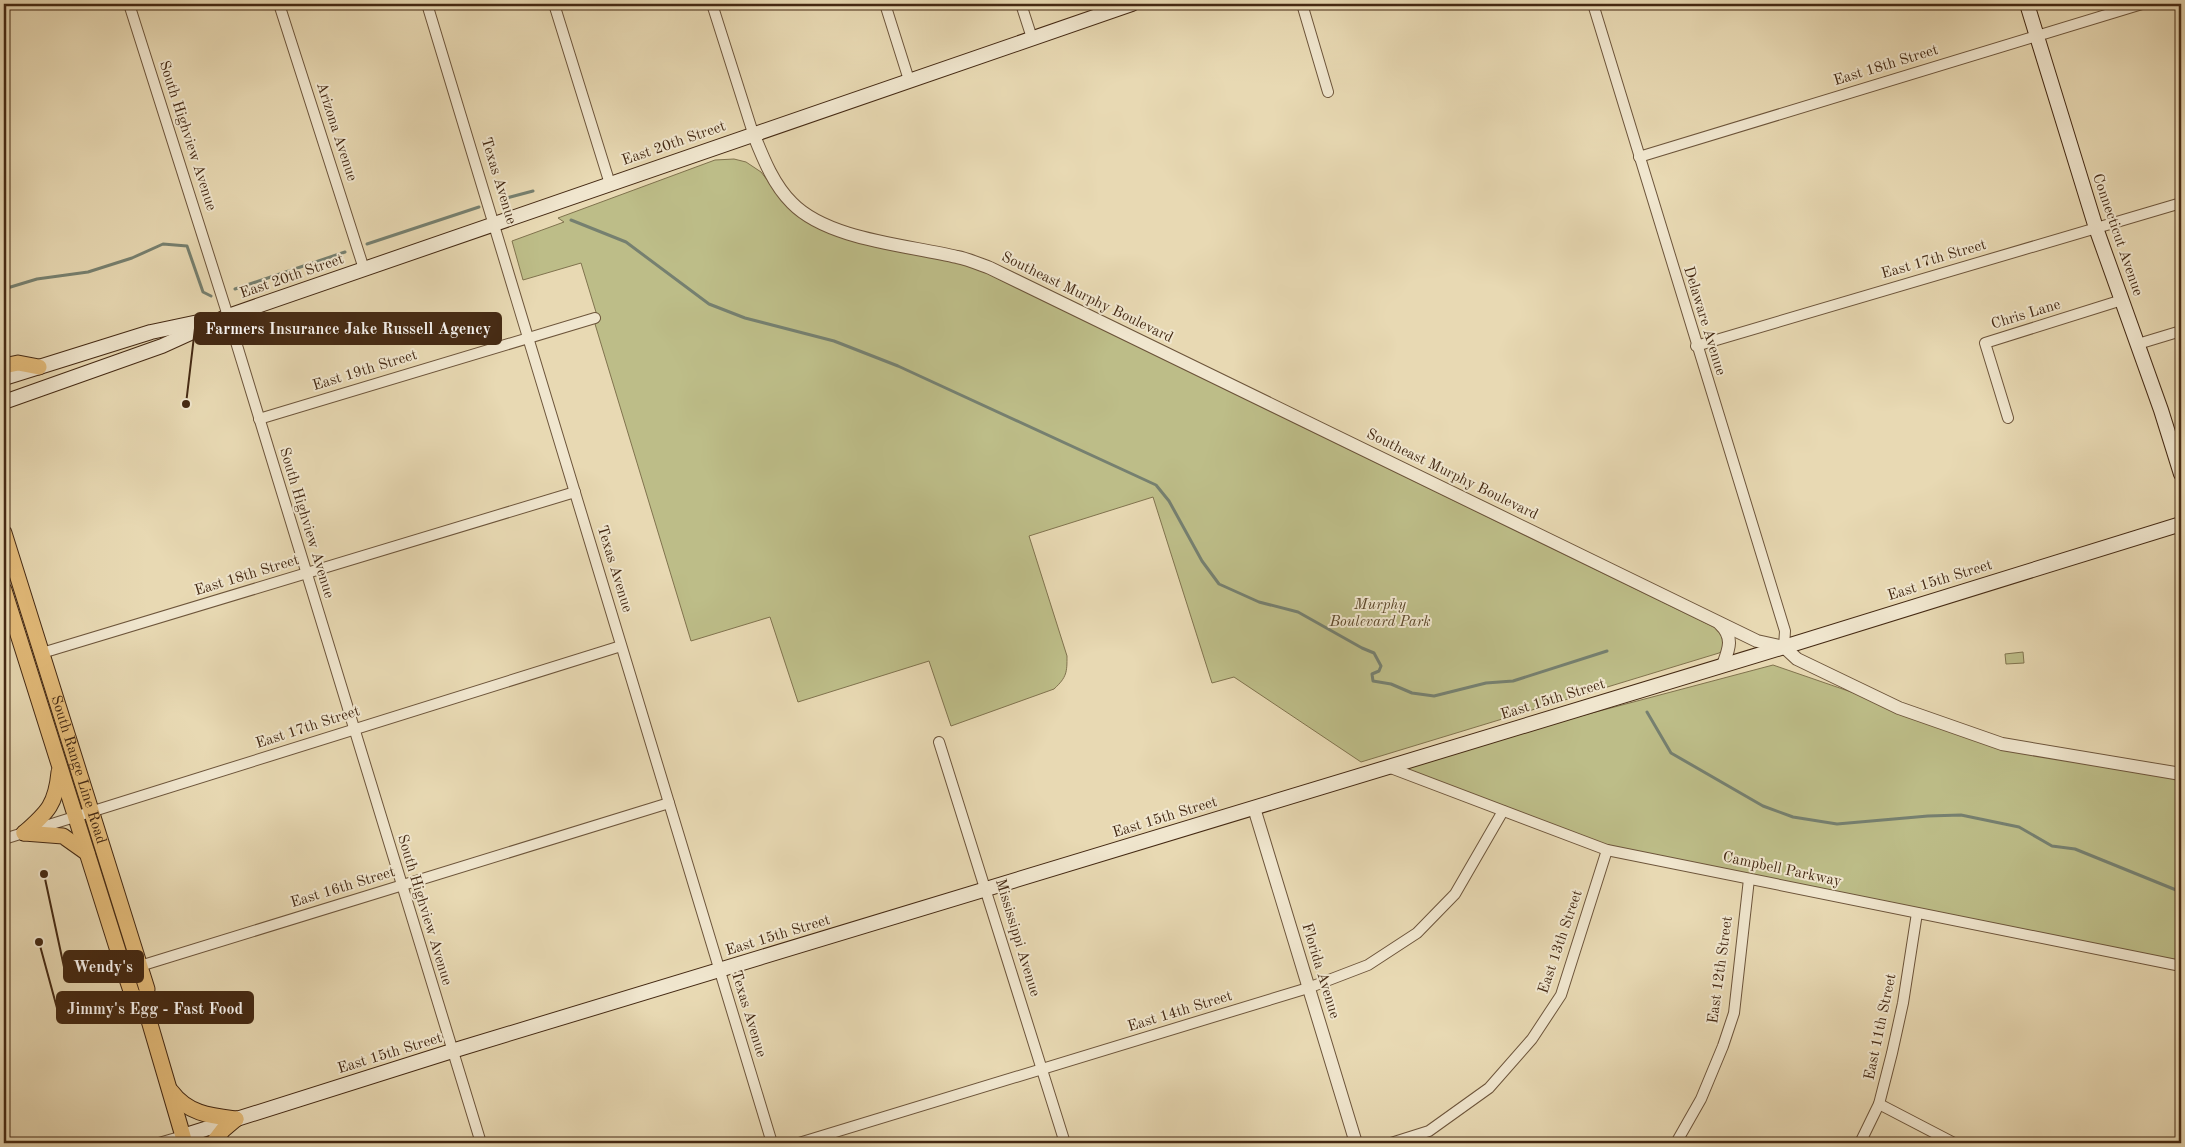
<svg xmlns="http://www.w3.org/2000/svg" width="2185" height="1147" font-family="'Old Standard TT',serif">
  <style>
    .green { fill: #bdbd88; stroke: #80734e }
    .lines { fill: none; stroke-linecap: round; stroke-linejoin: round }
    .stream { stroke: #768070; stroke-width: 3 }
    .minor-casing { stroke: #6d553b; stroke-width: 12 }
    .tertiary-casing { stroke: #6d553b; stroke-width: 14 }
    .secondary-casing { stroke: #442913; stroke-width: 16 }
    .primary-casing { stroke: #442913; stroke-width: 17 }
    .minor { stroke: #f0e6ce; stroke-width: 10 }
    .tertiary { stroke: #f0e6ce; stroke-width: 12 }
    .secondary { stroke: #f0e6ce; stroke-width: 14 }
    .primary { stroke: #e4bc7a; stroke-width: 15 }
    .labels { text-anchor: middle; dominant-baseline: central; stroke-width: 4; stroke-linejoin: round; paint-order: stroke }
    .street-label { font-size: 15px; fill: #442913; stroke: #f0e6ce }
    .park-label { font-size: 15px; font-style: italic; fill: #5c472a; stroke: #f0e6ce }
    .leader { fill: none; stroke: #442913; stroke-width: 2 }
    .callout-dot { fill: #442913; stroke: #f0e6ce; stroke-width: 2 }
    .callout { fill: #442913; stroke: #442913; stroke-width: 2 }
    .callout-label { font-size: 16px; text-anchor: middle; font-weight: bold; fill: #fff }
  </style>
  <rect width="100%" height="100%" fill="#e8d9b3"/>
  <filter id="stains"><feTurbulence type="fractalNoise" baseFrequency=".004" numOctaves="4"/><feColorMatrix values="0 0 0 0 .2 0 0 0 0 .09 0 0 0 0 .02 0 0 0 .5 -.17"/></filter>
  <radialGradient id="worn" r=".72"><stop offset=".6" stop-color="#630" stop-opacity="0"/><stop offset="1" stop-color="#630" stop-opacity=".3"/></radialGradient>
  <g class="green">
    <path d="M734,159l12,3 15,10 24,31 37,27 29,9 117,25 752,366 5,19 -6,4 -358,109 -127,-85 -22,6 -59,-186 -124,39 38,120c0,16 0,21 -13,33l-103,37 -22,-65 -131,41 -28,-85 -79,24 -96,-317 4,-2 -18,-59 -58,17 -11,-39 52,-19 -6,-4 157,-58z"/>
    <polygon points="2023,652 2024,663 2006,664 2005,654"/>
    <polygon points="1773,665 2002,744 2181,774 2181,966 1607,850 1388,767"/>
  </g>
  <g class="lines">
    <g class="stream">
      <polyline points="503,199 533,191"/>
      <polyline points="571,220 626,242 709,304 745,318 834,341 898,366 1156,485 1169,501 1202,561 1219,584 1259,602 1298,612 1362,648 1374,653 1381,666 1379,671 1372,674 1373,681 1391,684 1412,693 1434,696 1486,683 1513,681 1607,651"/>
      <polyline points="367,244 479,207"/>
      <polyline points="4,289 37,279 88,272 132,258 163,244 187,246 203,292 211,296"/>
      <polyline points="235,289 345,252"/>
      <polyline points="1647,712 1671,753 1763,806 1793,817 1837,824 1928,816 1961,815 2019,827 2052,846 2075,849 2181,892"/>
    </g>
    <defs>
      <g id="minor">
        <polyline points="129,4 228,316 481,1143"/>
        <polyline points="279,4 364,269"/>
        <polyline points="427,4 772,1143"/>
        <polyline points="554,4 610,184"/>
        <polyline points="712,4 753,133"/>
        <polyline points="885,4 909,80"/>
        <polyline points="1021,4 1032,38"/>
        <polyline points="1302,4 1328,92"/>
        <polyline points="1593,4 1785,631 1784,647"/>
        <polyline points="1639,157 2142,4"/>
        <polyline points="2138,344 2181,331"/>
        <polyline points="1696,346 2181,203"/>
        <polyline points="2008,418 1985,343 2122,300"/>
        <polyline points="259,419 595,318"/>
        <polyline points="42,653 575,492"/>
        <polyline points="939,742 1065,1143"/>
        <polyline points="1388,767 1607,850 2181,966"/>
        <polyline points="4,839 621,646"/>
        <polyline points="140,966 669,803"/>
        <polyline points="1879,1104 1954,1143 1960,1143"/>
        <polyline points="159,1143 183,1136"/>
        <polyline points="799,1143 1308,988 1368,965 1417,933 1455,894 1503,811"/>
        <polyline points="1391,1143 1429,1131 1489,1088 1532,1039 1561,995 1607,850"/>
        <polyline points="1676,1143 1701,1099 1723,1046 1734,1013 1749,879"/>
        <polyline points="1860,1143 1879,1104 1892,1053 1903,1003 1917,913"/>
      </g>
      <g id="tertiary">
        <path d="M753,133c10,25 20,51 39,70 36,37 116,42 165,54 11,2 22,7 33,11l767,373 27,6 13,12 102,49 103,36 179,30"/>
        <path d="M1720,624c14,13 9,25 3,41"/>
        <polyline points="1254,808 1356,1143"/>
      </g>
      <g id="secondary">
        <polyline points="2027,4 2096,228 2161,410 2181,474"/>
        <polyline points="4,378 151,332 203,321"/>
        <polyline points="4,402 162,346 228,316 1132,4"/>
        <polyline points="183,1136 452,1051 1784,647 2181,524"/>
      </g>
      <g id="primary">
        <polyline points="4,366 18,363 39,367"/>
        <path id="s1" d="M4,533l143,456 -2,18 40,136"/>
        <polyline points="4,590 125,973 132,994 145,1007"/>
        <path d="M24,833c24,-21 32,-29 35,-61"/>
        <polyline points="24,833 63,836 87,853"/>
        <path d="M171,1091c17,23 40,25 65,28"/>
        <polyline points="213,1143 223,1130 236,1119"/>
      </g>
    </defs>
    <use href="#minor" class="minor-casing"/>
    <use href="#tertiary" class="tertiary-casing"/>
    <use href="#secondary" class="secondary-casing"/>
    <use href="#primary" class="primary-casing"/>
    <use href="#minor" class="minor"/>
    <use href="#tertiary" class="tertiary"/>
    <use href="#secondary" class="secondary"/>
    <use href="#primary" class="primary"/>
  </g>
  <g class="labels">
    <g class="street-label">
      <text transform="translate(1886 66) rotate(-17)">East 18th Street</text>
      <text transform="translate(336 132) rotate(72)">Arizona Avenue</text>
      <text transform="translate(187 136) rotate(72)">South Highview Avenue</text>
      <text transform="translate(674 144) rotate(-19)">East 20th Street</text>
      <text transform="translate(498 181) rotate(73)">Texas Avenue</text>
      <text transform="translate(2117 235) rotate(71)">Connecticut Avenue</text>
      <text transform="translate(1934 260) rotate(-16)">East 17th Street</text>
      <text transform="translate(292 277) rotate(-19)">East 20th Street</text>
      <text transform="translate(1087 298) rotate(26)">Southeast Murphy Boulevard</text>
      <text transform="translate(2026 315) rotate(-17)">Chris Lane</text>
      <text transform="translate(1704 321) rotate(73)">Delaware Avenue</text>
      <text transform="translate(365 371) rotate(-17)">East 19th Street</text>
      <text transform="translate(1452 475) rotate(26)">Southeast Murphy Boulevard</text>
      <text transform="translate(306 523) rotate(73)">South Highview Avenue</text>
      <text transform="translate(614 569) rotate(73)">Texas Avenue</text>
      <text transform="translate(247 576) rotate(-17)">East 18th Street</text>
      <text transform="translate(1940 581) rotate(-17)">East 15th Street</text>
      <text transform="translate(1553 700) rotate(-17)">East 15th Street</text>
      <text transform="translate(308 728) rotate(-18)">East 17th Street</text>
      <text stroke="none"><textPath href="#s1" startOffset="248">South Range Line Road</textPath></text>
      <text transform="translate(1165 818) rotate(-17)">East 15th Street</text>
      <text transform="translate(1782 870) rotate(12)">Campbell Parkway</text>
      <text transform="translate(343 888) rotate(-17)">East 16th Street</text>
      <text transform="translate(424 910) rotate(73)">South Highview Avenue</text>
      <text transform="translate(778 936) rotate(-17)">East 15th Street</text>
      <text transform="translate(1017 938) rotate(73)">Mississippi Avenue</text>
      <text transform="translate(1561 942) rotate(-71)">East 13th Street</text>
      <text transform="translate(1721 970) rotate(-82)">East 12th Street</text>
      <text transform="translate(1320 971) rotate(73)">Florida Avenue</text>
      <text transform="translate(1180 1012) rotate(-17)">East 14th Street</text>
      <text transform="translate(748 1014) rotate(73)">Texas Avenue</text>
      <text transform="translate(1881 1027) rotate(-78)">East 11th Street</text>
      <text transform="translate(390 1054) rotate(-17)">East 15th Street</text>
    </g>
    <g class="park-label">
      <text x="1380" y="605">Murphy<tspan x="1380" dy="17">Boulevard Park</tspan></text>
    </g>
  </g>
  <path class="leader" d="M186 404L195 328M44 874L64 967M39 942L57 1008"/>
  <g class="callout-dot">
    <circle cx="186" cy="404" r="5"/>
    <circle cx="44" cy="874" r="5"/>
    <circle cx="39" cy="942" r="5"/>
  </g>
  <g class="callout">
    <rect x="195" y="313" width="306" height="31" rx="5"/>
    <rect x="64" y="951" width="79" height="31" rx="5"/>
    <rect x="57" y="992" width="196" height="31" rx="5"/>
  </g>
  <g class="callout-label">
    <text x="348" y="334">Farmers Insurance Jake Russell Agency</text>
    <text x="103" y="972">Wendy's</text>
    <text x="155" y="1014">Jimmy's Egg - Fast Food</text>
  </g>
  <rect width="2185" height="1147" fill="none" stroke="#e8d9b3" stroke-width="20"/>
  <rect x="5" y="5" width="2175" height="1137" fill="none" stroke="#442913" stroke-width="2.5"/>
  <rect x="10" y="10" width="2165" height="1127" fill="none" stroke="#442913"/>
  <rect width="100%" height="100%" filter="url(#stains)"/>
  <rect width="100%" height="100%" fill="url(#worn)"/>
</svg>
